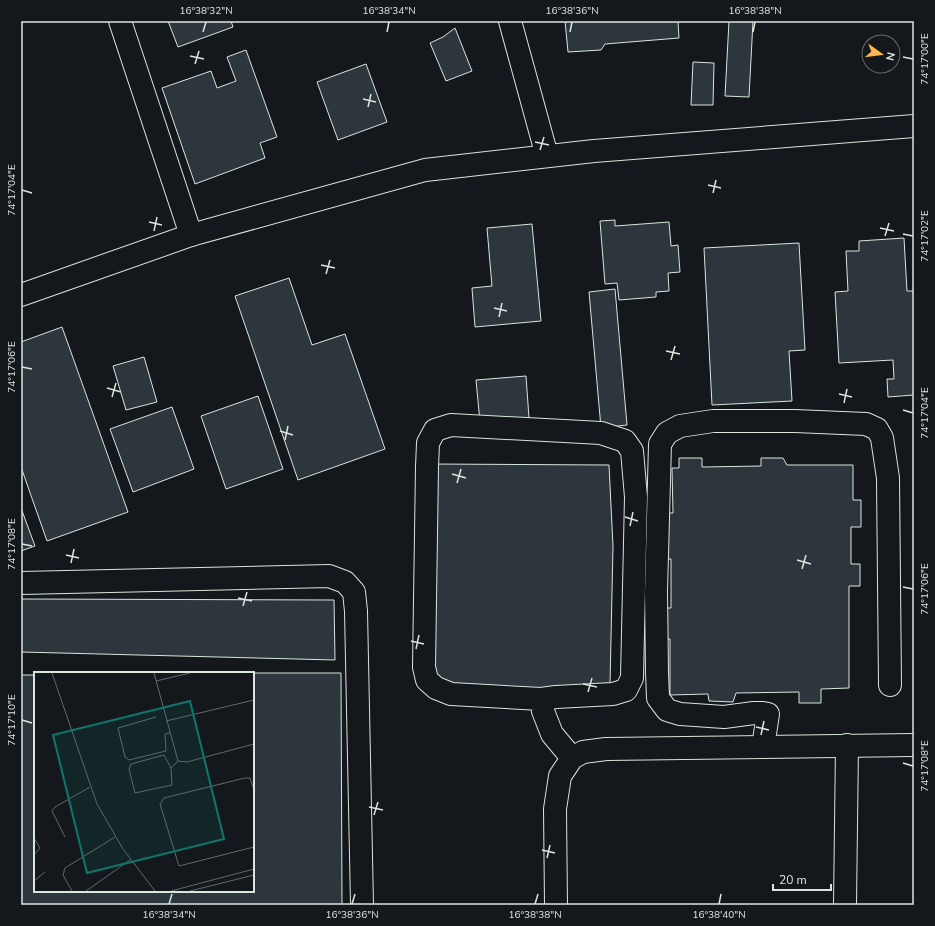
<svg xmlns="http://www.w3.org/2000/svg" width="935" height="926" font-family="'Nunito Sans',sans-serif">
  <style>
    .building { fill: #2c363c; stroke: #d8e6dc }
    .lines { fill: none; stroke-linecap: round; stroke-linejoin: round }
    .minor-casing { stroke: #d8e6dc; stroke-width: 24 }
    .minor { stroke: #14181c; stroke-width: 22 }
    .ticks { fill: none; stroke: #d8e6dc; stroke-width: 1.5 }
    .inset-road { fill: none; stroke: #626a69; stroke-width: 1 }
    .view { fill: #0f766e; fill-opacity: 0.15; stroke: #0f766e; stroke-width: 2 }
    .inset-edge { fill: none; stroke: #d8e6dc; stroke-width: 2 }
    .neatline { fill: none; stroke: #d8e6dc; stroke-width: 1.5 }
    .ticks-label { font-size: 10px; text-anchor: middle; fill: #d8e6dc }
  </style>
  <rect width="100%" height="100%" fill="#14181c"/>
  <g class="building">
    <polygon points="168,21 231,21 233,27 178,47"/>
    <polygon points="565,21 678,21 679,38 605,44 601,50 568,52"/>
    <polygon points="729,21 753,21 749,97 725,96"/>
    <polygon points="455,28 472,71 446,81 430,43 443,37"/>
    <polygon points="246,50 277,137 260,143 265,158 195,184 162,88 211,71 217,88 236,81 227,57"/>
    <polygon points="693,62 714,63 713,105 691,105"/>
    <polygon points="366,64 387,122 338,140 317,82"/>
    <polygon points="615,220 615,226 669,222 671,246 678,245 680,272 668,273 669,291 656,292 656,297 619,300 617,283 605,284 600,221"/>
    <polygon points="532,224 541,321 475,327 472,288 492,286 487,228"/>
    <polygon points="904,238 907,291 914,291 914,395 888,397 887,379 894,379 893,360 839,363 835,292 848,291 846,251 859,251 859,241"/>
    <polygon points="799,243 805,350 789,351 792,401 712,405 704,248"/>
    <polygon points="289,278 312,345 345,334 385,449 298,480 235,296"/>
    <polygon points="615,289 627,425 601,428 589,292"/>
    <polygon points="62,327 128,512 47,541 21,467 21,342"/>
    <polygon points="144,357 157,402 126,410 113,366"/>
    <polygon points="526,376 529,418 480,422 476,380"/>
    <polygon points="258,396 283,469 226,489 201,416"/>
    <polygon points="172,407 194,469 133,492 110,429"/>
    <polygon points="679,458 702,458 702,467 761,466 761,458 783,458 787,465 853,465 853,500 861,500 861,527 851,527 851,564 860,564 860,586 849,586 849,688 821,689 821,703 799,703 799,692 736,693 733,702 709,701 708,694 670,695 670,639 663,639 663,608 671,608 671,559 665,559 665,513 673,513 672,468 679,468"/>
    <polygon points="430,464 609,465 613,546 610,684 553,688 490,688 436,686 432,678"/>
    <polygon points="21,508 35,546 21,551"/>
    <polygon points="21,599 334,600 335,660 21,652"/>
    <polygon points="253,673 341,673 342,905 21,905 21,675 35,675 35,891 253,891"/>
  </g>
  <g class="lines">
    <defs>
      <g id="minor">
        <polyline points="120,21 191,235"/>
        <polyline points="510,21 547,156"/>
        <polyline points="21,295 191,235 425,170 594,151 914,126"/>
        <polyline points="21,583 329,576 345,582 354,592 356,611 362,905"/>
        <polyline points="541,699 451,694 436,688 427,680 424,667 427,467 428,443 435,430 451,425 601,433 625,441 632,451 636,497 632,678 626,690 613,694 556,697 541,699 543,711 552,734 572,758"/>
        <polyline points="763,747 768,714 763,713 754,713 724,717 680,714 667,710 658,698 657,672 656,592 660,444 667,433 680,426 713,421 795,421 866,424 877,429 882,438 888,478 890,685"/>
        <polyline points="556,905 555,809 560,776 572,758 583,752 606,749 914,745"/>
        <polyline points="845,905 847,745"/>
      </g>
    </defs>
    <use href="#minor" class="minor-casing"/>
    <use href="#minor" class="minor"/>
  </g>
  <path class="ticks" d="M203,32l3,-10M387,32l2,-10M570,32l2,-10M753,32l2,-10M190,56l14,3M903,57l10,2M195,64l4,-13M363,99l13,3M368,107l3,-13M535,142l14,3M540,150l4,-13M708,185l13,3M22,190l10,3M713,193l3,-13M149,222l13,3M880,228l14,3M154,231l3,-14M903,234l10,2M885,236l4,-13M321,265l14,3M326,274l4,-14M494,308l13,3M499,317l3,-14M666,351l14,3M671,360l4,-14M22,367l10,2M107,388l14,4M839,394l13,3M112,397l4,-14M844,403l3,-14M903,410l10,3M280,431l13,4M285,440l3,-14M452,474l14,4M457,483l4,-14M625,517l13,4M630,526l3,-14M22,544l10,2M66,555l13,3M797,560l14,4M71,563l3,-14M802,569l4,-14M903,587l10,2M238,598l14,3M243,606l4,-14M411,641l13,3M416,649l3,-14M583,684l14,3M588,692l4,-14M22,720l10,3M756,727l13,3M761,735l3,-14M903,763l10,3M369,807l14,3M374,815l4,-13M542,850l13,3M547,858l3,-13M169,904l3,-10M352,904l3,-10M535,904l3,-10M719,904l2,-10"/>
  <g transform="translate(34 672)">
    <rect width="220" height="220" fill="#14181c"/>
    <path class="inset-road" d="M18,1l45,131 26,45 32,42M120,1l24,88 9,1 67,-18M122,9l34,-8M122,45l-38,11 7,29 4,3 37,-9 -1,-17 5,-1M132,49l88,-21M137,96l1,17 -37,8 -6,-24 2,-5 33,-9 7,13 7,-7M220,118l-4,-12h-5l-81,20 -4,6 19,62 75,-19M31,165l-13,-26 3,-4 35,-20M0,166l6,10 -6,7M0,209l11,-9M38,219l-9,-16 2,-7 50,-31M52,219l44,-31M137,219l83,-22M156,219l64,-16"/>
    <path class="view" d="M156,29l34,138 -137,34 -34,-138z"/>
    <rect width="220" height="220" class="inset-edge"/>
  </g>
  <rect width="935" height="926" fill="none" stroke="#14181c" stroke-width="44"/>
  <g transform="translate(881 54) rotate(104)"><circle r="19" fill="#14181c" stroke="#626a69"/>
  <path d="M0-3L7 15L0 10L-7 15Z" fill="#ffb74d"/>
  <text y="-6" font-size="11" font-weight="bold" text-anchor="middle" fill="#d8e6dc">N</text>
  </g>
  <path d="M773 884v6h58v-6" fill="none" stroke="#d8e6dc" stroke-width="2"/>
  <text x="779" y="884" font-size="12" fill="#d8e6dc" stroke="#14181c" stroke-width="3" paint-order="stroke">20 m</text>
  <rect x="22" y="22" width="891" height="882" class="neatline"/>
  <g class="ticks-label">
    <text x="206" y="14">16°38'32"N</text>
    <text x="389" y="14">16°38'34"N</text>
    <text x="572" y="14">16°38'36"N</text>
    <text x="755" y="14">16°38'38"N</text>
    <text transform="translate(924 59) rotate(-90)" y="4">74°17'00"E</text>
    <text transform="translate(11 190) rotate(-90)" y="4">74°17'04"E</text>
    <text transform="translate(924 236) rotate(-90)" y="4">74°17'02"E</text>
    <text transform="translate(11 367) rotate(-90)" y="4">74°17'06"E</text>
    <text transform="translate(924 413) rotate(-90)" y="4">74°17'04"E</text>
    <text transform="translate(11 544) rotate(-90)" y="4">74°17'08"E</text>
    <text transform="translate(924 589) rotate(-90)" y="4">74°17'06"E</text>
    <text transform="translate(11 720) rotate(-90)" y="4">74°17'10"E</text>
    <text transform="translate(924 766) rotate(-90)" y="4">74°17'08"E</text>
    <text x="169" y="918">16°38'34"N</text>
    <text x="352" y="918">16°38'36"N</text>
    <text x="535" y="918">16°38'38"N</text>
    <text x="719" y="918">16°38'40"N</text>
  </g>
</svg>
